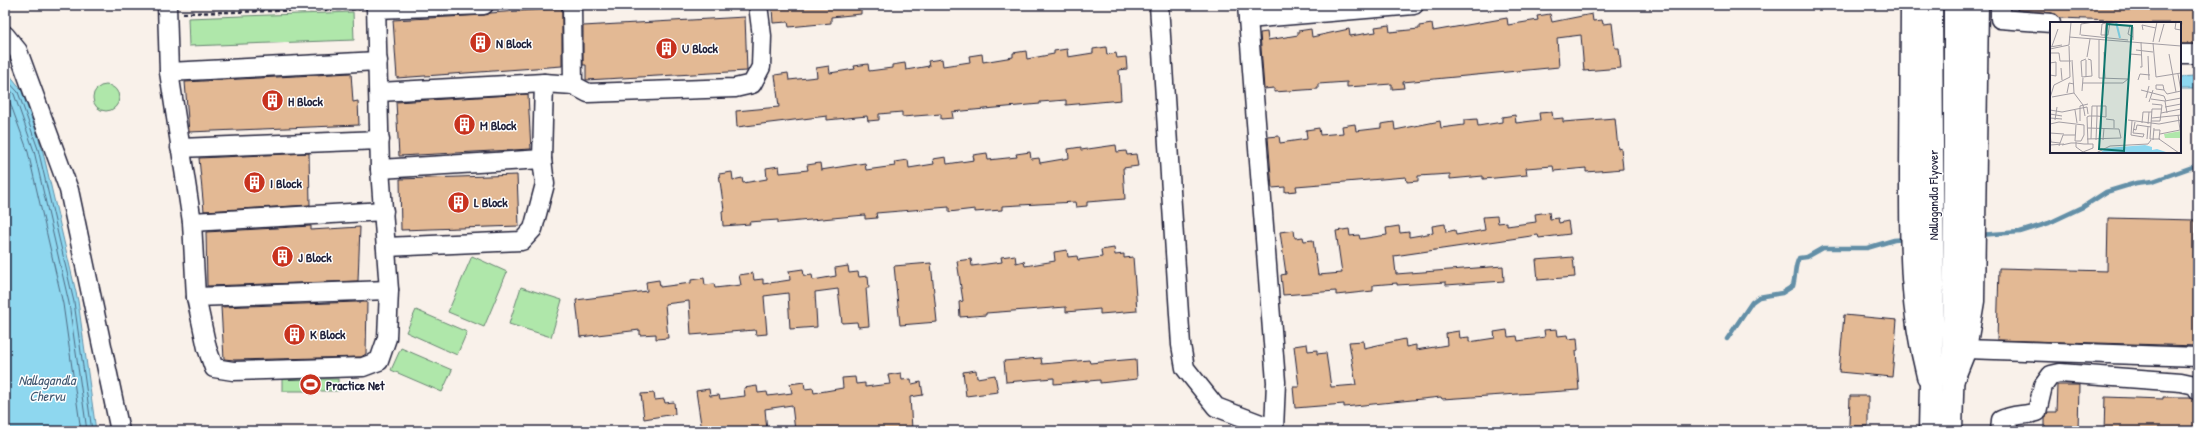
<svg xmlns="http://www.w3.org/2000/svg" width="2203" height="436" font-family="'Patrick Hand',sans-serif">
  <style>
    .green { fill: #afe7aa; stroke: #688472 }
    .water { fill: #8ed7ef; stroke: #638fa7 }
    .lines { fill: none; stroke-linecap: round; stroke-linejoin: round }
    .shore { stroke: #4d6a83; stroke-width: 1 }
    .stream { stroke: #638fa7; stroke-width: 4.5 }
    .building { fill: #e3b994; stroke: #22223b }
    .street-casing { stroke: #22223b; stroke-width: 21 }
    .secondary-casing { stroke: #22223b; stroke-width: 25 }
    .primary-casing { stroke: #22223b; stroke-width: 25 }
    .path { stroke: #22223b; stroke-width: 2.5; stroke-dasharray: 4 3; stroke-linecap: butt }
    .street { stroke: #fff; stroke-width: 18 }
    .secondary { stroke: #fff; stroke-width: 22 }
    .primary { stroke: #fff; stroke-width: 22 }
    .labels { text-anchor: middle; dominant-baseline: central; stroke-width: 3; stroke-linejoin: round; paint-order: stroke }
    .poi-label { font-size: 13px; font-weight: bold; fill: #22223b; stroke: #fff; text-anchor: start }
    .street-label { font-size: 13px; fill: #22223b; stroke: #fff }
    .water-label { font-size: 14px; font-style: italic; fill: #425871; stroke: #fff }
    .inset-river { fill: none; stroke: #8ed7ef; stroke-width: 2 }
    .inset-road { fill: none; stroke: #a39ea4; stroke-width: 1 }
    .view { fill: #0f766e; fill-opacity: 0.15; stroke: #0f766e; stroke-width: 2 }
    .inset-edge { fill: none; stroke: #22223b; stroke-width: 2 }
  </style>
  <rect width="100%" height="100%" fill="#f9f1ea"/>
  <filter id="ink" filterUnits="userSpaceOnUse"><feTurbulence type="fractalNoise" baseFrequency=".025" numOctaves="2"/><feDisplacementMap in="SourceGraphic" scale="8" xChannelSelector="R" yChannelSelector="G"/><feConvolveMatrix kernelMatrix="1 2 1 2 8 2 1 2 1" color-interpolation-filters="sRGB"/></filter>
  <g filter="url(#ink)">
    <g class="green">
      <polygon points="353,12 354,40 189,46 188,18"/>
      <circle cx="106" cy="98" r="13"/>
      <polygon points="472,256 507,272 484,327 448,312"/>
      <polygon points="521,287 562,300 551,337 509,324"/>
      <polygon points="416,310 467,332 457,355 406,332"/>
      <polygon points="401,348 452,370 442,392 391,370"/>
      <rect x="282" y="379" width="56" height="12"/>
    </g>
    <g class="water">
      <polygon points="5,74 9,74 21,89 42,148 78,301 96,431 5,431"/>
      <polygon points="2194,76 2194,89 2180,89 2180,77"/>
    </g>
    <g class="lines">
      <g class="shore">
        <polyline points="5,78 18,92 38,149 74,302 92,431"/>
        <polyline points="5,84 14,94 34,151 69,303 87,431"/>
        <polyline points="5,93 8,97 28,152 63,304 81,431"/>
      </g>
      <g class="stream">
        <polyline points="1979,235 2020,232 2049,223 2083,207 2106,192 2136,183 2153,181 2198,165"/>
        <path d="M1727,339l25,-37 7,-5 23,-4 11,-7c3,-10 1,-19 6,-28l8,-1 16,-9h44l27,-8 12,-1"/>
      </g>
    </g>
    <g class="building">
      <polygon points="814,5 861,5 861,14 831,17 831,23 789,27 788,22 773,23 772,8"/>
      <polygon points="2018,5 2198,5 2198,44 2180,44 2180,23 2113,23 2113,20 2060,18 2052,13 2017,10"/>
      <polygon points="562,8 562,66 397,78 393,20 484,15 490,13"/>
      <polygon points="1550,14 1552,22 1592,14 1593,21 1602,20 1603,24 1612,23 1615,48 1619,48 1621,68 1584,71 1581,35 1557,38 1559,67 1403,82 1404,88 1392,89 1392,84 1347,87 1347,82 1318,84 1318,89 1274,92 1274,88 1264,89 1260,33 1267,32 1268,40 1298,35 1298,31 1311,29 1312,37 1349,29 1350,36 1376,32 1375,27 1389,25 1390,32 1419,29 1419,26 1432,24 1433,31 1507,18 1508,25 1538,20 1537,16"/>
      <polygon points="745,17 747,71 586,80 586,65 583,65 583,26"/>
      <polygon points="1106,47 1107,55 1116,53 1117,58 1126,57 1127,69 1119,70 1121,100 1066,105 1066,100 1040,102 1040,104 952,112 953,118 941,119 941,114 902,117 902,112 879,114 879,120 868,121 867,116 827,120 827,116 737,127 736,111 779,107 775,75 788,73 789,80 817,77 816,68 829,66 830,73 855,69 854,66 868,64 869,71 892,68 892,65 905,63 906,70 929,66 928,61 942,59 943,66 970,62 969,56 982,54 983,62 1013,57 1013,53 1026,51 1027,59 1054,54 1054,51 1067,49 1068,57 1093,53 1093,49"/>
      <polygon points="351,73 353,102 358,101 359,125 189,132 185,82"/>
      <polygon points="528,94 531,149 399,156 396,102"/>
      <polygon points="1552,112 1553,119 1563,118 1563,122 1615,118 1618,149 1621,148 1623,169 1586,172 1586,168 1554,171 1553,166 1526,168 1527,175 1495,178 1483,179 1483,176 1450,179 1450,174 1418,176 1418,181 1407,182 1406,177 1296,186 1297,191 1285,192 1285,187 1272,188 1268,137 1279,136 1280,143 1307,139 1306,130 1319,128 1320,135 1343,133 1342,126 1355,124 1356,131 1381,128 1381,124 1394,122 1395,130 1440,121 1441,128 1464,125 1464,120 1477,119 1478,126 1502,122 1502,117 1515,115 1516,123 1540,120 1539,113"/>
      <polygon points="1116,145 1117,152 1126,151 1127,155 1136,154 1138,166 1123,168 1125,199 1087,202 1087,206 1076,207 1075,202 1002,206 1002,210 975,212 975,209 949,212 949,207 876,213 877,218 865,219 865,215 778,223 778,220 749,222 750,224 723,226 722,211 724,210 719,174 732,172 733,180 742,178 743,183 767,179 766,168 779,166 780,173 808,170 807,165 820,163 821,170 865,163 866,170 895,166 894,162 908,160 909,168 934,164 933,159 946,157 947,164 974,160 973,155 987,153 988,160 1017,157 1016,154 1030,152 1031,159 1039,158 1040,163 1069,158 1068,149 1081,147 1081,150"/>
      <polygon points="309,153 310,205 204,211 199,158"/>
      <polygon points="517,175 519,226 401,230 400,179"/>
      <polygon points="1549,212 1550,219 1558,218 1559,223 1568,221 1570,234 1539,238 1538,235 1394,256 1396,274 1503,266 1504,281 1446,285 1446,282 1397,285 1397,283 1373,285 1373,291 1336,295 1336,291 1283,295 1281,275 1286,274 1280,232 1294,230 1295,238 1303,237 1304,241 1313,240 1318,275 1342,273 1336,231 1349,229 1350,236 1359,235 1360,239 1387,235 1386,228 1399,226 1400,233 1409,232 1409,237 1433,233 1432,226 1445,224 1446,232 1455,230 1456,235 1485,230 1483,217 1497,216 1498,223 1507,222 1507,226 1536,222 1535,214"/>
      <polygon points="2108,218 2195,220 2194,281 2198,281 2198,346 1997,340 1999,268 2107,271"/>
      <polygon points="311,226 311,230 360,227 358,281 207,286 206,232"/>
      <polygon points="1114,248 1115,255 1124,254 1124,258 1133,257 1137,311 1100,314 1100,309 1066,312 1066,307 986,313 986,315 960,317 959,302 963,301 957,261 971,259 972,266 1002,262 1001,257 1015,255 1016,263 1024,261 1025,266 1055,261 1054,252 1067,250 1068,257 1077,256 1078,260 1102,257 1101,250"/>
      <polygon points="1573,257 1575,277 1538,280 1536,260"/>
      <polygon points="931,263 937,322 900,325 894,266"/>
      <polygon points="848,266 849,273 858,272 859,277 868,276 869,288 866,288 869,326 858,327 857,322 842,323 838,289 815,292 817,327 790,329 788,293 764,296 767,334 756,335 755,330 691,335 689,301 665,304 668,338 656,339 656,334 640,335 640,330 580,337 576,300 647,291 646,282 659,280 660,287 691,283 691,280 704,278 705,285 714,284 715,288 741,285 739,275 753,273 754,280 763,279 763,284 790,280 789,271 803,269 804,276 812,275 813,280 836,276 835,268"/>
      <polygon points="357,302 367,302 366,354 361,357 234,360 224,359 221,307"/>
      <polygon points="1844,315 1897,320 1892,377 1839,372"/>
      <polygon points="1557,329 1558,336 1567,335 1568,339 1577,338 1578,350 1576,351 1579,390 1442,399 1441,397 1344,407 1344,404 1295,408 1293,387 1299,387 1294,346 1307,344 1308,351 1317,350 1317,354 1326,353 1331,387 1356,385 1349,342 1363,341 1364,348 1405,339 1406,347 1416,345 1416,350 1447,345 1446,333 1459,331 1460,338 1469,337 1469,342 1495,338 1494,332 1507,330 1508,337 1517,336 1518,341 1545,337 1544,330"/>
      <polygon points="1041,358 1042,364 1089,360 1090,363 1136,359 1137,379 1100,383 1100,380 1054,384 1054,378 1006,382 1004,361"/>
      <polygon points="976,370 977,378 995,375 998,392 966,396 963,372"/>
      <polygon points="901,373 902,380 911,379 912,384 921,382 923,395 910,397 912,429 795,431 792,405 765,409 767,431 702,431 696,391 709,389 710,396 719,395 720,399 745,396 744,388 757,386 758,393 767,392 768,396 792,393 790,384 804,382 805,389 813,388 814,393 843,388 842,378 855,377 856,384 865,383 865,387 890,384 888,375"/>
      <polygon points="2057,385 2079,385 2078,431 2045,431 2045,418 2048,412 2056,412"/>
      <polygon points="654,393 655,400 664,399 665,403 674,402 675,414 644,419 641,394"/>
      <polygon points="1850,396 1868,396 1868,426 1849,426"/>
      <polygon points="2105,397 2163,399 2163,397 2190,397 2196,400 2195,431 2104,431"/>
    </g>
    <g class="lines">
      <defs>
        <g id="street">
          <polyline points="167,5 169,72 192,222 196,297 207,348 214,368 233,371 363,367 379,361 387,338 389,290 380,169 376,5"/>
          <polyline points="572,5 573,85 588,93 735,88 752,84 761,67 762,36 758,5"/>
          <polyline points="1159,5 1181,345 1185,368 1216,407 1274,429 1276,382 1247,5"/>
          <polyline points="2000,5 2000,19 2051,23"/>
          <polyline points="376,9 484,5"/>
          <polyline points="1248,19 1414,5"/>
          <polyline points="5,35 18,51 69,190 120,431"/>
          <polyline points="2180,54 2198,54"/>
          <polyline points="169,72 378,61"/>
          <polyline points="379,92 544,83 573,85"/>
          <polyline points="180,148 380,140"/>
          <polyline points="380,169 542,159"/>
          <polyline points="192,222 384,211"/>
          <polyline points="386,247 522,241 533,229 545,184 542,159 544,83"/>
          <polyline points="196,297 389,290"/>
          <polyline points="1965,349 2198,357"/>
          <path d="M2000,431l1,-11c12,-6 23,-4 36,-8l6,-26 8,-11 9,-2 121,9 14,3 3,5"/>
        </g>
        <g id="secondary">
          <path d="M1912,5c0,56 -1,111 -1,167 0,72 -1,133 17,204"/>
          <polyline points="1953,379 1965,349 1973,301 1977,5"/>
        </g>
        <g id="primary">
          <polyline points="1930,431 1933,286 1931,5"/>
          <polyline points="1951,431 1955,286 1955,5"/>
        </g>
      </defs>
      <use href="#street" class="street-casing"/>
      <use href="#secondary" class="secondary-casing"/>
      <use href="#primary" class="primary-casing"/>
      <polyline class="path" points="183,13 360,9"/>
      <use href="#street" class="street"/>
      <use href="#secondary" class="secondary"/>
      <use href="#primary" class="primary"/>
    </g>
  </g>
  <defs>
    <symbol id="building-disc" viewBox="-11 -11 22 22"><circle r="9.5" fill="#c8321e" stroke="#fff"/><path d="M-4-6H4V6H1V3H-1V6H-4ZM-2.5-4.3h1.7v1.8h-1.7ZM.8-4.3h1.7v1.8H.8ZM-2.5-1h1.7V.8h-1.7ZM.8-1h1.7V.8H.8Z" fill="#fff"/></symbol>
    <symbol id="stadium-disc" viewBox="-11 -11 22 22"><circle r="9.5" fill="#c8321e" stroke="#fff"/><path d="M0-5a6.5 5 0 1 0 0 10a6.5 5 0 1 0 0-10ZM-3.5-1.8h7v3.6h-7Z" fill="#fff"/></symbol>
  </defs>
  <g fill-rule="evenodd">
    <use href="#building-disc" x="468" y="30" width="25" height="25"/>
    <use href="#building-disc" x="654" y="36" width="25" height="25"/>
    <use href="#building-disc" x="260" y="88" width="25" height="25"/>
    <use href="#building-disc" x="452" y="112" width="25" height="25"/>
    <use href="#building-disc" x="242" y="170" width="25" height="25"/>
    <use href="#building-disc" x="446" y="190" width="25" height="25"/>
    <use href="#building-disc" x="270" y="244" width="25" height="25"/>
    <use href="#building-disc" x="282" y="322" width="25" height="25"/>
    <use href="#stadium-disc" x="298" y="372" width="25" height="25"/>
  </g>
  <g class="labels">
    <g class="poi-label">
      <text x="496" y="43">N Block</text>
      <text x="682" y="48">U Block</text>
      <text x="288" y="101">H Block</text>
      <text x="480" y="125">M Block</text>
      <text x="270" y="183">I Block</text>
      <text x="474" y="202">L Block</text>
      <text x="298" y="257">J Block</text>
      <text x="310" y="334">K Block</text>
      <text x="326" y="385">Practice Net</text>
    </g>
    <g class="street-label">
      <text transform="translate(1933 195) rotate(-90)">Nallagandla Flyover</text>
    </g>
    <g class="water-label">
      <text x="47" y="379">Nallagandla<tspan x="47" dy="16">Chervu</tspan></text>
    </g>
  </g>
  <g transform="translate(2050 22)">
    <rect width="131" height="131" fill="#f9f1ea"/>
    <path d="M131,109v7h-16l-1,-4z" fill="#afe7aa"/>
    <path d="M95,123l7,2v3l5,-1 12,4 -68,-1 6,-4z" fill="#8ed7ef"/>
    <path class="inset-river" d="M66,0l4,16"/>
    <path class="inset-road" d="M126,0l-1,7 6,1M93,8l-1,-5 14,3M30,13l1,-11 13,-2M31,13l47,5M19,15l112,9M55,15v-2l1,-12 -4,1 -1,11h7l2,-13M83,18v-13l-3,-2 -2,9 5,3M103,20l4,-20M109,20l5,-18M103,21l3,34 25,-4M2,24l6,-17M0,25l12,-2M0,27l19,-4 2,-23M86,28l17,2M54,30l1,26M80,32l12,1M119,32l7,38M98,34l1,24M37,35l3,-18M36,37l-5,2 1,16 10,-1 -1,-16 -3,-1M22,38l2,33 9,12 2,11M90,45h2l-1,-25M0,46v-15h9l1,8h11M11,46l1,12M128,52l3,17M0,53l6,1v-14l-6,1M36,55v-17M88,58l2,-6 10,1M33,61h40l5,-4 -29,-1v-38M91,68l23,6 2,5M114,68l-1,-5h-7v4l8,1 3,4 14,-3M32,69l1,-13M17,71l2,-10 5,1M2,75l22,-4M0,76l4,-13 16,-8 -1,-31M96,76l3,-12M101,77l14,2 16,-3M115,79l2,12M99,80l4,-12M115,85l16,-3M0,88l12,2 25,-5 1,7M25,88l2,13M111,91l20,-4M0,92l12,2M0,96l12,1M102,96l29,-3M56,97l8,1v8M5,98l2,-13M78,98l31,4 22,-4M30,99v-15l8,-2M82,99l-1,14 12,2 1,-3M101,99h9l2,-16 -10,-1M85,100l-2,11 11,1M92,101l1,-11h9M0,102l9,-2 25,3v10l-3,6h-6l1,-16M98,102l1,-12M51,106l1,-22M83,107l3,1 1,-5 14,2M104,108h6l-1,9 20,14M0,111l14,1M0,112l1,8 9,1M110,112l20,-4 -2,-15M37,117l34,-1 -2,-9 -31,-1M41,117l1,-33h5M97,117l1,-12M110,117h-10l2,-30h9M53,118l1,-12M103,118l1,-12M38,122l-1,-27 2,-1h8l9,1v-11h-9v10l-1,24M0,123l14,-1M12,123l9,-2h5l8,1h9v4l-10,4 -7,-5v-5M9,124l4,-11h12M46,131l14,-7 38,-2 3,-4"/>
    <path class="view" d="M57,2l25,2 -8,125 -25,-2z"/>
    <rect width="131" height="131" class="inset-edge"/>
  </g>
  <rect width="2203" height="436" fill="none" stroke="#fff" stroke-width="20"/>
  <rect x="10" y="10" width="2183" height="416" fill="none" stroke="#22223b" stroke-width="1.5" filter="url(#ink)"/>
</svg>
